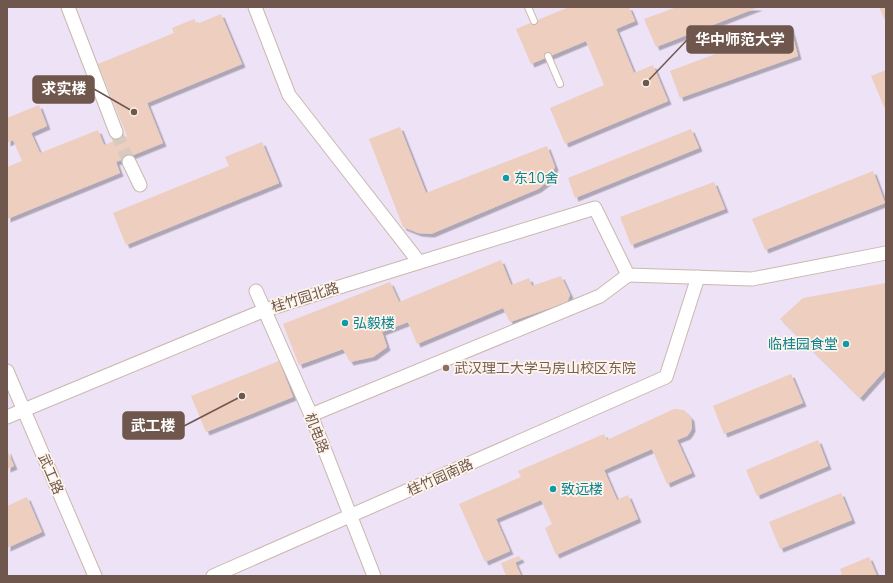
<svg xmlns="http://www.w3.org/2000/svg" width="893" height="583" font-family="'IBM Plex Sans','Noto Sans SC',sans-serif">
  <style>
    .education { fill: #ede2f6 }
    .building { fill: #edcebf; filter: url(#shadow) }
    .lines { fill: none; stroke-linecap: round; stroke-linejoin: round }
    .street-tunnel { stroke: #d8cabf; stroke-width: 13; stroke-dasharray: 13 6; stroke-linecap: butt }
    .lane-casing { stroke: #cab8ac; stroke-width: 8 }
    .street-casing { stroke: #cab8ac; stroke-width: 15 }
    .lane { stroke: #fff; stroke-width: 6 }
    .street { stroke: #fff; stroke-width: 13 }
    .culture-dot { fill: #0f9aa8; stroke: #fdf5eb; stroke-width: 1.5 }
    .education-dot { fill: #8d6e63; stroke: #fdf5eb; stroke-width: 1.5 }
    .labels { text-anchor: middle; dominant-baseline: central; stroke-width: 3.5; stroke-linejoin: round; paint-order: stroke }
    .culture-label { font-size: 14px; fill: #0d838f; stroke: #fdf5eb; text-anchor: start }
    .street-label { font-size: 14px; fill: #70574d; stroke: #fdf5eb }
    .education-label { font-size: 14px; fill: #785e54; stroke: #fdf5eb; text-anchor: start }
    .leader { fill: none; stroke: #70574d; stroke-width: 1.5 }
    .callout-dot { fill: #70574d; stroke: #fdf5eb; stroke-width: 1.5 }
    .callout { fill: #70574d; stroke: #70574d; stroke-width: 1.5 }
    .callout-label { font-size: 15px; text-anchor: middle; font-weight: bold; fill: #fff }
  </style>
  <defs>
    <filter id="shadow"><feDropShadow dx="3.5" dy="3.5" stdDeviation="0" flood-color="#0004"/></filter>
  </defs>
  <rect width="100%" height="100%" fill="#faf0e5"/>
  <rect class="education" x="7" y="7" width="879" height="569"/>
  <g class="building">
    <polygon points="569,7 629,7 635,21 616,29 634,73 653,65 668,101 565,144 550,108 604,85 586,41 531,64 516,29"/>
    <polygon points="677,7 759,7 656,47 644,19"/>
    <polygon points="879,7 886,7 886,23"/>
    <polygon points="221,14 242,64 147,103 163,143 116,162 120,173 7,219 7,167 22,161 13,140 7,143 7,118 39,105 47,126 31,133 40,153 98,130 104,145 127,136 98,64 174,33 172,28 194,19 197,24"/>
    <polygon points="790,26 798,56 680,98 670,71"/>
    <polygon points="886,70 886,108 885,109 871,76"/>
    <polygon points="400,127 426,193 547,146 555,167 547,182 538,189 431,234 418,233 403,227 369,139"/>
    <polygon points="691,129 699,148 575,198 568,178"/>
    <polygon points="262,142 279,183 126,245 113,213 229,166 225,157"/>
    <polygon points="873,171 885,203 765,250 752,219"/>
    <polygon points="714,182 725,209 631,245 620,217"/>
    <polygon points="501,260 511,285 529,278 532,286 561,276 570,295 567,302 510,322 503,308 417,344 408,322 382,332 387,347 373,357 350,362 343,349 299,365 283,324 390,282 399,302"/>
    <polygon points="886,283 886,369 860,398 780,319 803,298"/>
    <polygon points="279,361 293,397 206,432 191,396"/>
    <polygon points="791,374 803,403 724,434 713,406"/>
    <polygon points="674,409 684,410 691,418 692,428 690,432 687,436 677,440 692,473 667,484 652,449 604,470 617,500 628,495 638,519 556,555 545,528 552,524 541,500 496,519 510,551 485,562 459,504 521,477 518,471 604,434 607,440"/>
    <polygon points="818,440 828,466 757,496 746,470"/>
    <polygon points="7,450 14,466 7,469"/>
    <polygon points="841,493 852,520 780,549 769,522"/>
    <polygon points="27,497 42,532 7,548 7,506"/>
    <polygon points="519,556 521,559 515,562 521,576 506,576 501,563"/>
    <polygon points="869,557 877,576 838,576 842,574 840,569"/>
  </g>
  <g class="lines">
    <polyline class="street-tunnel" points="116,132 129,162"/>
    <defs>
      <g id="lane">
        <polyline points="528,7 534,21"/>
        <polyline points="548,56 560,84"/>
      </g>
      <g id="street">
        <polyline points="68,7 116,132"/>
        <polyline points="255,7 289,95 419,262"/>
        <polyline points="129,162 140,185"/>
        <polyline points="256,291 311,415 374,576"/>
        <polyline points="7,371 95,576"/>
        <polyline points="311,415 600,296 628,275"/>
        <polyline points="7,417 265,310 595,208 628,275 752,279 886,253"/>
        <polyline points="213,576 666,377 698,277"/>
      </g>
    </defs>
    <use href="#lane" class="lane-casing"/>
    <use href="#street" class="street-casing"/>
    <use href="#lane" class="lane"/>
    <use href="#street" class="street"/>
  </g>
  <g class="culture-dot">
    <circle cx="506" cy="178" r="4"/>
    <circle cx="345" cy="323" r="4"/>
    <circle cx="846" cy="344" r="4"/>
    <circle cx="553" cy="489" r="4"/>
  </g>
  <circle class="education-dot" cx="446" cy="368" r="4"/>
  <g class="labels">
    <g class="culture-label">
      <text x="514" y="178">东10舍</text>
      <text x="353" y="323">弘毅楼</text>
      <text x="838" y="344" text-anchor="end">临桂园食堂</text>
      <text x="561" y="489">致远楼</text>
    </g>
    <g class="street-label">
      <text transform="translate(305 297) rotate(-17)">桂竹园北路</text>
      <text transform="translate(317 433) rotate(69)">机电路</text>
      <text transform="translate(51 474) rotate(67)">武工路</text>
      <text transform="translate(440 477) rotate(-24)">桂竹园南路</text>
    </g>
    <g class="education-label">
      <text x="454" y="368">武汉理工大学马房山校区东院</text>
    </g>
  </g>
  <path class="leader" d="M646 83L687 40M134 112L94 89M242 396L184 426"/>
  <g class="callout-dot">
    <circle cx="646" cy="83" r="4"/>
    <circle cx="134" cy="112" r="4"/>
    <circle cx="242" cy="396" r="4"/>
  </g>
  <g class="callout">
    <rect x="687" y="26" width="106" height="27" rx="4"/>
    <rect x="33" y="76" width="61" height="27" rx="4"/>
    <rect x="123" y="412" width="61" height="27" rx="4"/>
  </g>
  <g class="callout-label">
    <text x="740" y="45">华中师范大学</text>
    <text x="64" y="94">求实楼</text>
    <text x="153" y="431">武工楼</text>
  </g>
  <rect width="893" height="583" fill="none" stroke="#70574d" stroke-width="16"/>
</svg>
